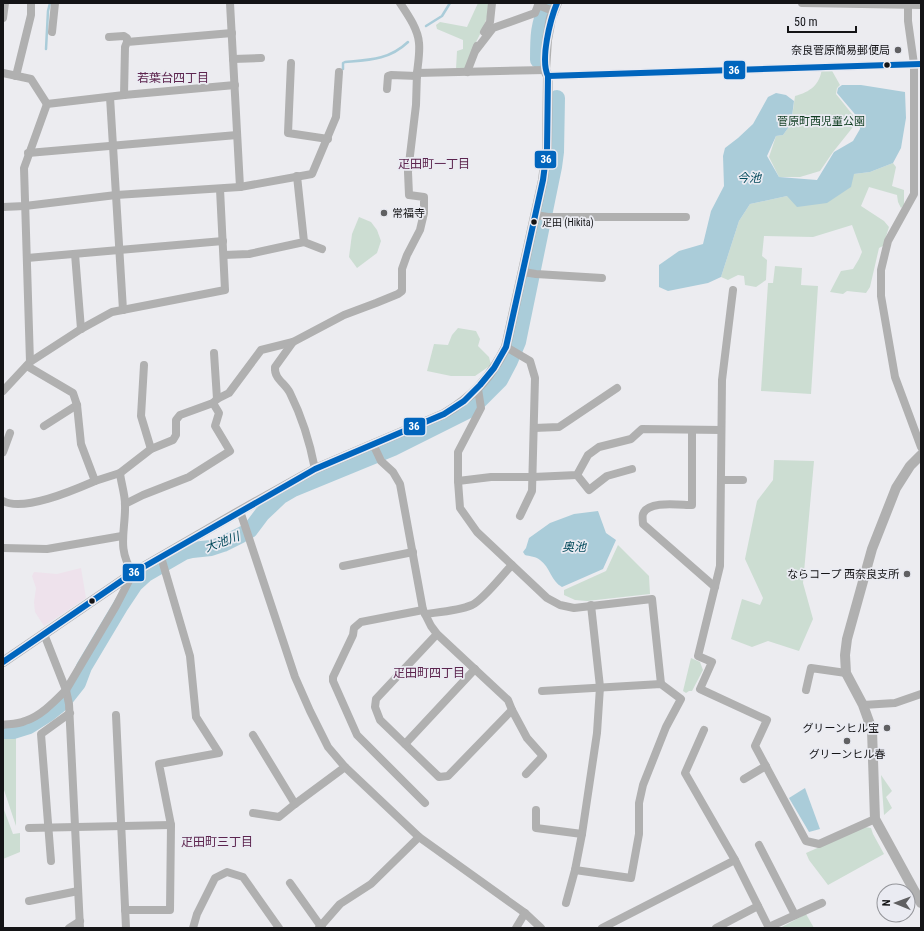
<svg xmlns="http://www.w3.org/2000/svg" width="924" height="931" font-family="'Roboto Condensed','Noto Sans JP',sans-serif">
  <style>
    .commercial { fill: #eee2ec }
    .green { fill: #ccddd2 }
    .water { fill: #aaccd9 }
    .lines { fill: none; stroke-linecap: round; stroke-linejoin: round }
    .stream { stroke: #aaccd9; stroke-width: 2.5 }
    .river { stroke: #aaccd9; stroke-width: 16 }
    .minor { stroke: #b0b0b0; stroke-width: 8 }
    .tertiary { stroke: #b0b0b0; stroke-width: 10 }
    .bus-1-casing { stroke: #eaebf2; stroke-width: 9 }
    .bus-1 { stroke: #0065bd; stroke-width: 6 }
    .poi-dot { fill: #606062; stroke: #eaebf2; stroke-width: 1.5 }
    .bus-dot { fill: #141416; stroke: #eaebf2; stroke-width: 1.5 }
    .labels { text-anchor: middle; dominant-baseline: central; stroke-width: 3.5; stroke-linejoin: round; paint-order: stroke }
    .bus-label { font-size: 10px; fill: #141416; stroke: #eaebf2; text-anchor: start }
    .poi-label { font-size: 11px; fill: #141416; stroke: #eaebf2; text-anchor: end }
    .park-label { font-size: 11px; fill: #103d21; stroke: #eaebf2 }
    .neighbourhood-label { font-size: 12px; fill: #5c244e; stroke: #eaebf2 }
    .water-label { font-size: 12px; font-style: italic; fill: #00485a; stroke: #eaebf2 }
    .line-badge { stroke: #eaebf2; stroke-width: 1.5 }
    .badge-label { font-size: 11px; text-anchor: middle; font-weight: bold; fill: #fff }
  </style>
  <rect width="100%" height="100%" fill="#ececf0"/>
  <polygon class="commercial" points="81,568 86,598 44,626 35,612 34,602 36,588 32,576 34,572 57,574"/>
  <g class="green">
    <path d="M478,3h12c-2,15 -7,26 -14,39 -4,9 -7,18 -10,27h-10l1,-18 6,-2v-9l-26,-11 -1,-4 4,-3 27,5z"/>
    <path d="M822,68l9,1 9,16 -3,3 -1,6 20,25 -3,8 -20,25 -13,19 -20,6h-21l-10,-20 7,-21 7,-1 8,-11 4,-28c15,-4 25,-11 27,-28z"/>
    <polygon points="893,163 896,167 892,186 904,190 904,205 901,208 898,202 897,195 869,187 861,206 884,221 889,227 883,246 879,248 870,287 866,293 847,291 843,294 830,292 841,271 853,269 859,259 862,252 852,225 813,237 764,236 762,256 767,260 766,280 756,287 745,285 744,276 738,275 728,280 721,277 739,221 750,204 787,196 854,174 870,172"/>
    <polygon points="359,217 371,222 377,230 381,241 377,253 357,268 349,257 352,234"/>
    <polygon points="775,266 802,268 801,285 818,286 811,394 761,391 768,283 773,283"/>
    <polygon points="458,328 476,331 480,339 478,346 489,357 491,365 475,376 451,376 427,371 434,344 448,345 452,335"/>
    <polygon points="774,460 814,461 803,583 813,619 799,651 768,641 752,647 731,639 742,599 760,605 763,598 745,559 757,501 773,480"/>
    <polygon points="618,545 649,576 650,594 587,601 575,600 564,595 564,590 606,571"/>
    <polygon points="691,658 700,662 703,670 692,691 689,691 686,693 683,691"/>
    <polygon points="16,734 16,826 3,787 3,735"/>
    <polygon points="881,775 892,791 886,797 892,808 884,815"/>
    <polygon points="3,807 13,834 20,833 20,852 3,859"/>
    <polygon points="865,827 871,828 873,834 884,854 828,885 809,860 806,853"/>
    <polygon points="806,914 814,928 780,928"/>
  </g>
  <g class="water">
    <polygon points="842,85 861,85 905,92 906,118 901,148 893,163 870,172 854,174 851,187 827,203 797,207 787,196 750,204 739,221 721,277 708,283 668,291 659,287 659,265 679,251 703,244 711,211 724,186 723,156 725,148 738,138 753,124 768,97 776,93 786,95 794,101 791,124 783,135 776,136 767,156 779,177 817,180 834,152 853,141 860,129 859,119 837,93 838,88"/>
    <path d="M598,511l8,22 10,7 -13,29 -41,18c-11,-6 -12,-20 -22,-27 -3,-3 -11,-4 -15,-5l-2,-3 3,-4 3,-10 21,-15 24,-9z"/>
    <polygon points="805,788 820,829 809,832 789,798"/>
  </g>
  <g class="lines">
    <g class="stream">
      <polyline points="426,26 442,16 450,3"/>
      <polyline points="46,49 48,11 50,3"/>
      <path d="M343,69v-6l2,-1c24,-2 44,-2 63,-20"/>
    </g>
    <g class="river">
      <path d="M538,60c0,-23 0,-36 10,-57"/>
      <polyline points="3,731 13,731 29,726 48,714 63,702 78,683 84,667 121,605 135,584 146,574 184,552 192,550 211,548 223,544 241,535 250,530 262,514 281,496 293,489 393,448 471,409 500,380 510,361 518,342 554,167 556,152 557,98"/>
    </g>
    <g class="minor">
      <polyline points="230,3 240,187"/>
      <path d="M400,3c8,12 18,26 19,40 1,10 -1,20 -2,30l128,-3"/>
      <polyline points="802,3 921,5"/>
      <polyline points="908,3 908,21 914,64 914,194 888,241 881,270 881,296 895,377 921,447"/>
      <polyline points="538,5 553,11"/>
      <polyline points="3,18 5,3"/>
      <polyline points="52,32 55,3"/>
      <polyline points="484,32 490,22 492,3"/>
      <polyline points="109,37 124,36 127,38 127,42"/>
      <polyline points="476,50 493,28 535,13 539,3"/>
      <polyline points="233,59 261,58"/>
      <polyline points="291,63 288,133 328,139"/>
      <polyline points="467,72 477,46"/>
      <polyline points="3,73 31,79 47,104"/>
      <polyline points="16,76 31,15 31,3"/>
      <polyline points="548,76 921,64"/>
      <polyline points="387,89 388,76 391,75 417,76"/>
      <polyline points="124,95 125,47 127,42 232,33"/>
      <polyline points="110,97 123,310"/>
      <polyline points="28,153 237,135"/>
      <polyline points="3,207 25,206 116,195 240,187 312,174 336,117 339,72"/>
      <polyline points="535,215 548,217 686,217"/>
      <polyline points="304,242 322,249"/>
      <polyline points="75,254 81,329"/>
      <polyline points="224,255 249,254 304,242 297,176"/>
      <polyline points="27,258 223,241"/>
      <polyline points="523,272 536,274 602,278"/>
      <polyline points="733,290 722,380 720,566 698,656 712,662 700,689 767,720 755,746 806,841 819,844 875,819"/>
      <path d="M293,342l-18,25c-1,12 10,16 15,26 12,24 20,50 25,76"/>
      <polyline points="506,347 530,361 535,378 532,491 520,516"/>
      <polyline points="214,353 217,399"/>
      <polyline points="30,362 24,168 47,104 124,95 235,85"/>
      <polyline points="144,365 141,416 151,449"/>
      <polyline points="478,389 481,408 458,452 458,481 460,508 477,532 547,598 560,605 574,608 652,599 661,684"/>
      <polyline points="3,391 30,362 81,329 112,312 225,290 220,189"/>
      <polyline points="44,426 77,405"/>
      <polyline points="534,428 559,427 617,388"/>
      <path d="M692,430v75c-12,0 -44,-5 -49,9 -1,3 0,7 0,10l72,63"/>
      <polyline points="373,444 381,461 393,472 400,484 423,610 431,626 437,634 508,700 512,710 448,776 439,777 380,720 375,707 376,699 437,634"/>
      <polyline points="3,452 10,433"/>
      <polyline points="120,473 151,449 173,440 176,435 176,420 180,415 213,403 217,399 229,393 261,350 293,342 344,315 376,303 398,294 402,291 402,269 407,255 420,230 424,213 424,197 409,195 408,172 416,105 417,73"/>
      <polyline points="577,475 589,490 607,476 632,469"/>
      <polyline points="721,480 743,480"/>
      <polyline points="458,481 491,477 533,477 577,475 588,455 599,447 631,439 642,429 721,430"/>
      <path d="M3,501c21,11 71,-11 92,-20"/>
      <polyline points="125,504 143,495 189,477 230,451 215,426 219,413 213,403"/>
      <polyline points="240,511 295,677 310,711 328,747 345,767 419,837 525,913 541,928"/>
      <polyline points="3,548 47,549 122,536"/>
      <polyline points="343,566 413,552"/>
      <polyline points="423,610 361,622 354,628 353,635 333,677 333,681 357,735 425,803"/>
      <path d="M425,614c15,-2 33,-3 47,-9 12,-6 30,-30 40,-40"/>
      <polyline points="44,634 66,690 69,704 80,928"/>
      <polyline points="806,690 811,668 846,673"/>
      <polyline points="542,691 661,684 681,699 666,727 643,785 639,803 639,834 631,878 575,870"/>
      <polyline points="863,705 895,703 921,694"/>
      <polyline points="512,710 527,738 543,756 526,774"/>
      <polyline points="116,715 126,928"/>
      <path d="M3,725c7,-1 15,-1 22,-4 16,-5 30,-20 41,-31l50,-84 17,-33c-17,-25 -7,-43 -8,-69 0,-10 -4,-21 -5,-31l-25,8 -14,-37 -4,-39 -4,-12 -46,-27"/>
      <polyline points="704,730 685,773 735,860 769,928"/>
      <polyline points="253,735 295,804"/>
      <polyline points="405,744 475,669"/>
      <polyline points="744,779 766,766"/>
      <polyline points="536,810 536,828 582,834 597,733 600,687 591,605"/>
      <polyline points="253,813 279,817 295,804 345,767"/>
      <polyline points="29,828 171,825"/>
      <polyline points="759,845 795,915"/>
      <polyline points="51,861 41,734 70,713"/>
      <polyline points="290,883 322,928"/>
      <polyline points="29,901 78,891"/>
      <polyline points="566,903 575,870 582,834"/>
      <polyline points="125,910 170,910 171,825 159,764 219,753 196,717 190,656 161,557"/>
      <polyline points="769,927 822,903"/>
      <polyline points="69,928 80,921"/>
      <polyline points="193,928 197,914 215,878 227,872 243,877 279,928"/>
      <polyline points="319,928 340,904 371,884 419,837"/>
      <polyline points="516,928 525,913"/>
      <polyline points="602,928 735,860"/>
      <polyline points="716,928 758,906"/>
    </g>
    <g class="tertiary">
      <polyline points="921,455 910,466 896,488 872,549 847,639 845,655 846,673 863,705 872,730 875,819 921,903"/>
      <path d="M3,662l130,-89 107,-62 75,-42 129,-55c29,-17 47,-37 62,-67l37,-167 4,-31 1,-73 -3,-6 2,-30 4,-22 6,-15"/>
    </g>
    <defs>
      <g id="bus-1">
        <polyline points="548,76 921,64"/>
        <path d="M3,662l130,-89 182,-104 129,-55 20,-13 16,-16 14,-17 12,-21 37,-167 4,-31 1,-73c-8,-16 2,-56 9,-73"/>
      </g>
    </defs>
    <use href="#bus-1" class="bus-1-casing"/>
    <use href="#bus-1" class="bus-1"/>
  </g>
  <g class="poi-dot">
    <circle cx="898" cy="50" r="4"/>
    <circle cx="384" cy="213" r="4"/>
    <circle cx="907" cy="574" r="4"/>
    <circle cx="887" cy="728" r="4"/>
    <circle cx="847" cy="741" r="4"/>
  </g>
  <g class="bus-dot">
    <circle cx="887" cy="65" r="3.5"/>
    <circle cx="534" cy="222" r="3.5"/>
    <circle cx="92" cy="601" r="3.5"/>
  </g>
  <g class="labels">
    <g class="bus-label">
      <text x="542" y="222">疋田 (Hikita)</text>
    </g>
    <g class="poi-label">
      <text x="890" y="50">奈良菅原簡易郵便局</text>
      <text x="392" y="213" text-anchor="start">常福寺</text>
      <text x="899" y="574">ならコープ 西奈良支所</text>
      <text x="879" y="728">グリーンヒル宝</text>
      <text x="847" y="754" text-anchor="middle">グリーンヒル春</text>
    </g>
    <g class="park-label">
      <text x="821" y="121">菅原町西児童公園</text>
    </g>
    <g class="neighbourhood-label">
      <text x="173" y="78">若葉台四丁目</text>
      <text x="434" y="164">疋田町一丁目</text>
      <text x="429" y="673">疋田町四丁目</text>
      <text x="217" y="842">疋田町三丁目</text>
    </g>
    <g class="water-label">
      <text x="749" y="178">今池</text>
      <text transform="translate(222 542) rotate(-20)">大池川</text>
      <text x="574" y="547">奥池</text>
    </g>
  </g>
  <g class="line-badge">
    <rect x="723" y="60" width="23" height="20" rx="4" fill="#0065bd"/>
    <rect x="534" y="150" width="23" height="19" rx="4" fill="#0065bd"/>
    <rect x="403" y="417" width="23" height="19" rx="4" fill="#0065bd"/>
    <rect x="122" y="563" width="23" height="19" rx="4" fill="#0065bd"/>
  </g>
  <g class="badge-label">
    <text x="734" y="74">36</text>
    <text x="546" y="163">36</text>
    <text x="414" y="430">36</text>
    <text x="134" y="576">36</text>
  </g>
  <rect width="924" height="931" fill="none" stroke="#141416" stroke-width="8"/>
  <g transform="translate(896 903) rotate(271)"><circle r="19" fill="#eaebf2" stroke="#94959a"/>
  <path d="M0-3L7 15L0 10L-7 15Z" fill="#606062"/>
  <text y="-6" font-size="11" font-weight="bold" text-anchor="middle" fill="#141416">N</text>
  </g>
  <path d="M788 26v6h68v-6" fill="none" stroke="#141416" stroke-width="2"/>
  <text x="794" y="26" font-size="12" fill="#141416" stroke="#eaebf2" stroke-width="3" paint-order="stroke">50 m</text>
</svg>
